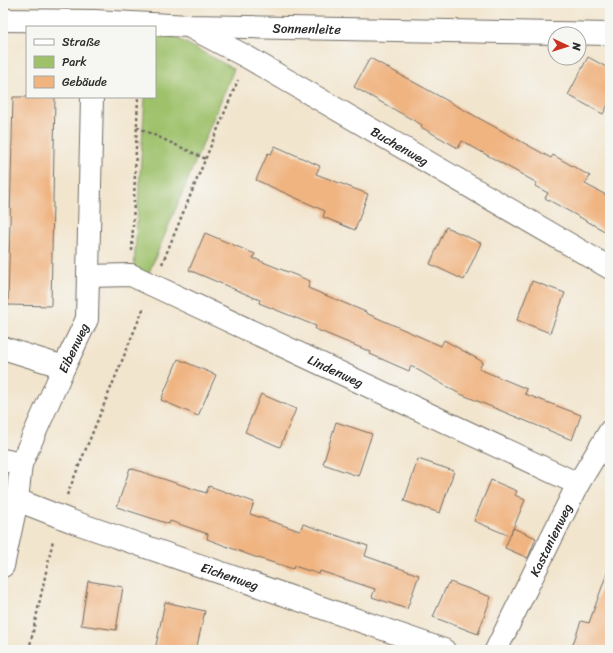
<svg xmlns="http://www.w3.org/2000/svg" width="613" height="653" font-family="Sriracha,sans-serif">
  <style>
    .green { fill: #9ec16a; stroke: #64764a }
    .building { fill: #f0b481 }
    .lines { fill: none; stroke-linecap: round; stroke-linejoin: round }
    .minor-casing { stroke: #716c64; stroke-width: 24 }
    .path { stroke: #716c64; stroke-width: 2.5; stroke-dasharray: 3 3; stroke-linecap: butt }
    .minor { stroke: #fff; stroke-width: 22 }
    .labels { text-anchor: middle; dominant-baseline: central; stroke-width: 3; stroke-linejoin: round; paint-order: stroke }
    .street-label { font-size: 13px; fill: #2b2b2b; stroke: #f6f6f2 }
  </style>
  <rect width="100%" height="100%" fill="#f6f6f2"/>
  <filter id="ink" filterUnits="userSpaceOnUse"><feTurbulence type="fractalNoise" baseFrequency=".025" numOctaves="2"/><feDisplacementMap in="SourceGraphic" scale="8" xChannelSelector="R" yChannelSelector="G"/><feConvolveMatrix kernelMatrix="1 2 1 2 8 2 1 2 1" color-interpolation-filters="sRGB"/></filter>
  <filter id="wash" filterUnits="userSpaceOnUse"><feTurbulence type="fractalNoise" baseFrequency=".012" numOctaves="4" result="noise"/><feDisplacementMap in="SourceGraphic" scale="16" xChannelSelector="R" yChannelSelector="G"/><feGaussianBlur stdDeviation="0.9" result="paint"/><feColorMatrix in="noise" values="0 0 0 0 0 0 0 0 0 0 0 0 0 0 0 0 0 1.4 0 .05"/><feComposite in="paint" operator="in"/></filter>
  <g filter="url(#wash)">
    <rect width="100%" height="100%" fill="#f2e5ce"/>
    <polygon class="green" points="155,36 173,36 234,69 148,275 134,268 145,97 155,97"/>
    <g id="blocks">
      <g class="building">
        <polygon points="588,57 610,69 610,101 603,114 568,95"/>
        <polygon points="370,58 551,158 553,155 590,176 585,184 610,197 610,234 545,198 548,193 535,186 537,183 462,141 458,148 421,127 422,125 354,87"/>
        <polygon points="13,97 55,97 51,306 8,305"/>
        <polygon points="275,146 320,166 316,174 368,194 355,230 323,217 325,211 256,180 268,153 271,154"/>
        <polygon points="446,227 481,243 464,280 430,264"/>
        <polygon points="205,233 255,254 253,258 310,281 308,288 366,312 366,313 441,346 444,340 483,362 479,369 527,389 525,394 581,415 572,440 458,393 411,366 409,371 370,354 371,352 315,329 316,326 259,303 260,300 189,270"/>
        <polygon points="532,281 565,293 550,333 517,320"/>
        <polygon points="178,359 216,375 198,416 161,400"/>
        <polygon points="261,394 296,409 280,447 245,432"/>
        <polygon points="336,422 372,434 358,476 323,464"/>
        <polygon points="418,459 454,471 440,513 404,501"/>
        <polygon points="130,468 206,493 209,486 254,502 250,514 300,531 303,524 368,546 365,556 419,575 407,609 372,597 375,589 320,571 319,574 294,566 293,569 255,557 207,539 208,534 170,521 169,524 117,507"/>
        <polygon points="491,480 517,491 515,495 525,500 510,536 474,521"/>
        <polygon points="513,528 536,538 528,558 505,548"/>
        <polygon points="607,573 610,573 610,650 571,650 581,621 589,623"/>
        <polygon points="88,581 123,587 116,630 81,625"/>
        <polygon points="450,582 491,597 478,634 433,617 447,585 449,585"/>
        <polygon points="165,602 205,611 196,650 155,650"/>
      </g>
    </g>
  </g>
  <g filter="url(#ink)">
    <use href="#blocks" fill-opacity="0" stroke="#716c64" stroke-width="1"/>
    <g class="lines">
      <defs>
        <g id="minor">
          <path id="s1" d="M3,20l91,1 95,5 421,8"/>
          <path id="s2" d="M192,28l55,29 363,211"/>
          <path id="s3" d="M88,276l43,-1 447,209"/>
          <polyline points="3,348 64,367"/>
          <polyline points="3,460 21,464"/>
          <path id="s4" d="M17,500l54,21 373,129"/>
          <path id="s5" d="M3,566l14,-66 4,-36 43,-97 23,-48 5,-222"/>
          <path id="s6" d="M496,650l82,-166 32,-53"/>
        </g>
      </defs>
      <use href="#minor" class="minor-casing"/>
      <g class="path">
        <polyline points="137,127 206,159"/>
        <polyline points="132,251 138,97"/>
        <polyline points="162,264 238,80"/>
        <polyline points="67,495 144,307"/>
        <polyline points="29,650 53,540"/>
      </g>
      <use href="#minor" class="minor"/>
    </g>
  </g>
  <g class="labels">
    <g class="street-label">
      <text stroke="none"><textPath href="#s1" startOffset="304">Sonnenleite</textPath></text>
      <text stroke="none"><textPath href="#s2" startOffset="239">Buchenweg</textPath></text>
      <text stroke="none"><textPath href="#s5" startOffset="231">Eibenweg</textPath></text>
      <text stroke="none"><textPath href="#s3" startOffset="269">Lindenweg</textPath></text>
      <text stroke="none"><textPath href="#s6" startOffset="123">Kastanienweg</textPath></text>
      <text stroke="none"><textPath href="#s4" startOffset="226">Eichenweg</textPath></text>
    </g>
  </g>
  <rect width="613" height="653" fill="none" stroke="#f6f6f2" stroke-width="16"/>
  <rect x="26" y="26" width="130" height="72" fill="#f6f6f2" stroke="#a5a5a2"/>
  <rect x="34" y="39" width="20" height="6" fill="#ffffff" stroke="#a5a5a2"/>
  <text x="62" y="46" font-size="12" fill="#2b2b2b">Straße</text>
  <rect x="34" y="56" width="20" height="12" fill="#9ec16a" stroke="#a5a5a2"/>
  <text x="62" y="66" font-size="12" fill="#2b2b2b">Park</text>
  <rect x="34" y="76" width="20" height="12" fill="#f0b481" stroke="#a5a5a2"/>
  <text x="62" y="86" font-size="12" fill="#2b2b2b">Gebäude</text>
  <g transform="translate(567 46) rotate(94)"><circle r="19" fill="#f6f6f2" stroke="#a5a5a2"/>
  <path d="M0-3L7 15L0 10L-7 15Z" fill="#c8321e"/>
  <text y="-6" font-size="11" font-weight="bold" text-anchor="middle" fill="#2b2b2b">N</text>
  </g>
</svg>
